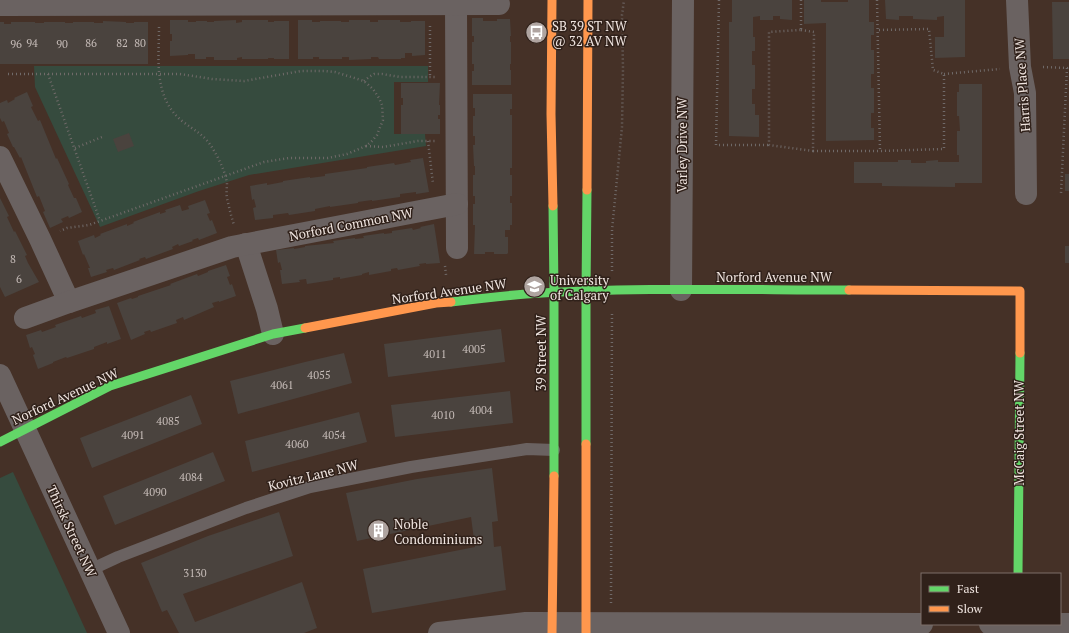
<svg xmlns="http://www.w3.org/2000/svg" width="1069" height="633" font-family="'PT Serif',serif">
  <style>
    .built { fill: #453127; fill-rule: evenodd }
    .green { fill: #364b3e }
    .building { fill: #4a433e }
    .lines { fill: none; stroke-linecap: round; stroke-linejoin: round }
    .path { stroke: #706a69; stroke-width: 2.5; stroke-dasharray: 1 3; stroke-linecap: butt }
    .lane { stroke: #6a6261; stroke-width: 12 }
    .street { stroke: #6a6261; stroke-width: 22 }
    .fast { stroke: #63d668; stroke-width: 9 }
    .slow { stroke: #ff974d; stroke-width: 9 }
    .labels { text-anchor: middle; dominant-baseline: central; stroke-width: 3; stroke-linejoin: round; paint-order: stroke }
    .number-label { font-size: 11px; fill: #c6bcb8 }
    .poi-label { font-size: 13px; fill: #f0e5e0; stroke: #30211a; text-anchor: start }
    .street-label { font-size: 13px; fill: #f0e5e0; stroke: #30211a }
  </style>
  <rect width="100%" height="100%" fill="#352c28"/>
  <path class="built" d="M0,0h1069v633h-1069zM922,574h138v50h-138z"/>
  <g class="green">
    <polygon points="34,66 428,66 428,82 394,82 394,134 425,134 426,146 249,175 199,191 100,227 35,87"/>
    <polygon points="13,472 87,633 0,633 0,478"/>
  </g>
  <g class="building">
    <polygon points="732,0 792,0 792,20 780,19 780,16 773,16 773,20 760,20 760,16 753,17 753,37 755,37 755,51 752,51 752,65 755,65 755,89 752,89 752,104 755,104 755,115 759,115 759,137 729,136 729,22 732,22"/>
    <polygon points="804,0 821,0 821,2 848,2 848,0 869,0 869,22 874,22 874,35 871,35 871,50 874,50 874,74 871,74 871,88 874,88 874,113 871,113 871,128 874,128 874,140 826,141 826,23 804,24"/>
    <polygon points="885,0 965,0 965,57 935,58 935,37 944,37 944,16 937,17 937,20 913,19 913,16 899,16 899,20 886,19"/>
    <polygon points="1052,2 1069,2 1069,59 1053,59"/>
    <polygon points="472,18 483,18 483,21 497,21 497,19 510,19 511,36 510,36 510,42 511,42 511,64 510,64 510,70 511,70 511,85 472,85 472,71 474,71 474,64 472,64 472,42 474,42 474,36 472,36"/>
    <polygon points="170,20 188,20 188,22 196,22 196,21 207,21 207,22 214,22 214,21 236,20 236,23 242,22 242,20 268,20 268,22 274,22 274,21 289,21 289,59 274,59 274,58 268,58 268,59 242,59 242,57 237,58 237,60 214,60 214,57 206,57 206,59 195,59 195,54 188,54 188,55 170,56 170,41 172,41 172,34 170,34"/>
    <polygon points="298,20 312,20 312,22 320,22 320,21 341,21 341,22 349,22 349,20 370,20 370,22 378,22 378,20 400,20 400,22 411,22 411,21 425,21 425,55 412,56 412,53 405,53 405,58 401,58 401,59 379,59 378,57 371,57 371,59 349,60 349,57 342,57 342,59 319,59 319,57 313,57 313,59 298,59"/>
    <polygon points="103,21 126,22 126,23 134,23 134,22 148,22 148,64 0,64 0,22 4,22 4,24 11,24 11,22 35,22 35,23 44,23 44,22 65,22 65,23 73,23 73,22 94,22 94,23 103,23"/>
    <polygon points="401,83 440,83 439,105 440,105 440,115 438,115 438,119 440,119 440,134 401,134 401,105 403,105 403,98 401,98"/>
    <polygon points="959,84 982,84 982,183 955,183 955,187 882,186 882,183 854,183 854,162 898,162 898,160 911,160 911,163 926,163 926,161 938,160 938,162 959,162 959,155 957,155 957,131 960,131 959,116 957,116 957,92 959,92"/>
    <polygon points="27,92 33,106 31,107 38,121 40,120 56,159 57,158 69,184 68,185 74,198 76,198 82,212 69,218 68,216 61,219 63,222 50,228 43,212 45,211 39,196 37,197 21,157 20,158 14,147 13,147 7,134 9,133 4,121 2,122 0,118 0,103 7,100 8,103 15,99 14,98"/>
    <polygon points="473,94 512,94 512,109 510,109 510,115 512,115 512,168 510,168 510,175 512,175 512,196 510,196 510,203 512,203 512,225 510,225 510,230 505,230 505,237 508,237 508,253 507,254 494,254 494,252 485,252 485,254 474,254 475,225 473,225 473,204 475,204 475,196 473,196 473,175 475,175 475,166 474,166 473,145 475,145 475,136 473,136 473,116 475,116 475,108 473,108"/>
    <polygon points="129,133 134,146 118,152 113,139"/>
    <polygon points="423,158 429,192 416,194 416,192 400,194 400,197 372,201 372,200 358,202 358,203 330,207 330,206 315,209 315,211 289,215 288,213 273,215 273,218 255,220 253,208 256,207 254,199 252,200 250,186 267,183 267,185 283,182 283,181 310,177 310,178 325,176 325,174 367,168 367,167 394,163 395,165 411,162 410,160"/>
    <rect x="1065" y="174" width="4" height="17"/>
    <polygon points="0,198 9,216 7,217 14,232 15,231 27,255 25,256 28,263 39,282 5,297 0,287"/>
    <polygon points="205,200 210,213 207,214 210,221 212,220 217,233 199,240 198,238 192,240 193,241 179,246 178,244 172,247 173,249 146,259 145,257 139,259 140,260 114,270 113,268 106,270 107,272 91,277 88,268 90,268 84,254 83,255 78,241 94,235 95,238 101,235 100,234 127,224 127,226 134,223 133,222 160,212 160,214 166,212 165,210 180,205 182,211 189,209 188,206"/>
    <polygon points="434,224 440,263 426,264 426,263 419,264 420,266 398,270 397,268 391,269 391,271 369,275 369,272 362,274 362,275 340,279 340,277 333,278 333,280 307,284 306,279 299,280 300,282 282,284 280,270 282,270 280,262 278,263 276,250 294,248 294,249 305,247 305,246 334,243 333,241 355,238 355,239 364,238 363,236 384,233 384,234 392,233 392,231 412,228 413,230 421,228 420,227"/>
    <rect x="1065" y="246" width="4" height="17"/>
    <polygon points="226,265 230,276 227,277 230,285 232,284 236,296 219,302 219,301 212,303 214,307 184,320 183,317 176,320 177,323 151,332 150,330 144,332 145,334 131,340 117,303 131,298 132,299 138,297 138,296 171,285 170,284 197,274 198,276 208,272 208,271"/>
    <polygon points="109,306 121,339 107,344 107,342 94,347 94,349 67,358 66,357 53,362 53,363 38,369 33,355 35,354 32,347 30,348 26,335 41,330 42,332 56,327 55,325 81,316 82,318 96,313 95,310"/>
    <polygon points="501,329 505,362 388,377 384,344"/>
    <polygon points="344,353 352,383 238,414 230,381 305,362"/>
    <polygon points="510,391 513,423 395,437 391,405"/>
    <polygon points="191,395 202,424 92,468 80,438"/>
    <polygon points="359,412 367,442 252,472 245,441"/>
    <polygon points="213,452 225,481 115,525 103,496"/>
    <polygon points="492,468 498,521 492,522 494,547 501,546 506,590 372,613 363,569 475,547 471,517 357,541 346,493 417,479"/>
    <polygon points="279,512 293,556 183,594 195,622 302,582 317,628 304,633 179,633 167,610 162,612 141,563 208,536"/>
  </g>
  <g class="lines">
    <g class="path">
      <polyline points="719,0 716,145 769,145"/>
      <polyline points="801,0 801,30"/>
      <polyline points="877,0 880,151 944,149 944,74 933,70 929,29 877,30"/>
      <polyline points="430,26 430,77"/>
      <path d="M159,27c0,33 -6,70 23,94 13,10 22,13 31,28 6,10 12,22 14,34 0,5 -1,10 0,15 2,9 4,18 7,27"/>
      <polygon points="801,30 814,32 813,151 769,145 769,32"/>
      <polyline points="1043,67 1067,68 1061,193"/>
      <polyline points="8,74 180,74 212,79 244,81 301,71 325,71 335,72 364,81 373,89 379,98 382,105 383,120 377,135 372,141 366,146 347,154 328,158 289,158 264,162 89,225 67,228 60,231"/>
      <polyline points="48,74 100,221"/>
      <polyline points="944,74 1000,69"/>
      <polyline points="364,81 369,77 374,74 382,74 400,77 435,77"/>
      <polyline points="428,141 433,184"/>
      <polyline points="366,146 383,147 418,141 435,141"/>
      <polyline points="75,148 102,137"/>
      <polyline points="813,151 880,151"/>
      <polyline points="445,266 446,275"/>
      <polyline points="612,271 612,230 622,127 623,69 622,15 624,0"/>
      <polyline points="611,603 612,312"/>
    </g>
    <polyline class="lane" points="90,570 118,557 246,508 310,487 411,467 527,449 554,450"/>
    <g class="street">
      <polyline points="1017,0 1020,67 1025,93 1026,194"/>
      <polyline points="456,4 457,248"/>
      <polyline points="0,5 499,4"/>
      <polyline points="0,157 40,239 69,302"/>
      <polyline points="246,244 267,309 273,334"/>
      <polyline points="681,290 683,0"/>
      <polyline points="25,318 69,302 232,247 457,204"/>
      <polyline points="0,375 119,633"/>
      <polyline points="990,624 1069,624"/>
      <polyline points="439,633 526,623 922,624"/>
    </g>
    <g class="fast">
      <polyline points="553,206 554,292 554,476"/>
      <path d="M451,302c25,-3 50,-6 75,-8 108,-7 215,-4 323,-4"/>
      <polyline points="0,442 110,386 273,334 305,328"/>
      <polyline points="586,444 586,292 587,190"/>
      <polyline points="1018,574 1020,353"/>
    </g>
    <g class="slow">
      <polyline points="552,0 551,114 553,206"/>
      <polyline points="587,190 588,0"/>
      <polyline points="849,290 1020,291 1020,353"/>
      <polyline points="305,328 436,303 451,302"/>
      <polyline points="586,444 586,633"/>
      <polyline points="552,633 554,476"/>
    </g>
  </g>
  <defs>
    <symbol id="bus-disc" viewBox="-11 -11 22 22"><circle r="9.5" fill="#afa4a0" stroke="#30211a"/><path d="M-5-6H5V4H4V6H2V4H-2V6H-4V4H-5ZM-3.5-4V0h7V-4ZM-3.5 1.2v1.5H-2V1.2ZM2 1.2v1.5H3.5V1.2Z" fill="#fff"/></symbol>
    <symbol id="university-disc" viewBox="-11 -11 22 22"><circle r="9.5" fill="#afa4a0" stroke="#30211a"/><path d="M0-5L7-2L0 1L-7-2ZM-4 1L0 2.5L4 1V4Q0 6-4 4Z" fill="#fff"/></symbol>
    <symbol id="building-disc" viewBox="-11 -11 22 22"><circle r="9.5" fill="#afa4a0" stroke="#30211a"/><path d="M-4-6H4V6H1V3H-1V6H-4ZM-2.5-4.3h1.7v1.8h-1.7ZM.8-4.3h1.7v1.8H.8ZM-2.5-1h1.7V.8h-1.7ZM.8-1h1.7V.8H.8Z" fill="#fff"/></symbol>
  </defs>
  <g fill-rule="evenodd">
    <use href="#bus-disc" x="524" y="20" width="25" height="25"/>
    <use href="#university-disc" x="522" y="274" width="25" height="25"/>
    <use href="#building-disc" x="366" y="518" width="25" height="25"/>
  </g>
  <g class="labels">
    <g class="number-label">
      <text x="32" y="43">94</text>
      <text x="91" y="43">86</text>
      <text x="122" y="43">82</text>
      <text x="140" y="43">80</text>
      <text x="16" y="44">96</text>
      <text x="62" y="44">90</text>
      <text x="13" y="259">8</text>
      <text x="19" y="279">6</text>
      <text x="474" y="349">4005</text>
      <text x="435" y="354">4011</text>
      <text x="319" y="375">4055</text>
      <text x="282" y="385">4061</text>
      <text x="481" y="410">4004</text>
      <text x="443" y="415">4010</text>
      <text x="168" y="421">4085</text>
      <text x="133" y="435">4091</text>
      <text x="334" y="435">4054</text>
      <text x="297" y="444">4060</text>
      <text x="191" y="477">4084</text>
      <text x="155" y="492">4090</text>
      <text x="195" y="573">3130</text>
    </g>
    <g class="poi-label">
      <text x="552" y="26">SB 39 ST NW<tspan x="552" dy="15">@ 32 AV NW</tspan></text>
      <text x="550" y="280">University<tspan x="550" dy="15">of Calgary</tspan></text>
      <text x="394" y="524">Noble<tspan x="394" dy="15">Condominiums</tspan></text>
    </g>
    <g class="street-label">
      <text transform="translate(1022 85) rotate(-94)">Harris Place NW</text>
      <text transform="translate(682 145) rotate(-90)">Varley Drive NW</text>
      <text transform="translate(351 224) rotate(-11)">Norford Common NW</text>
      <text x="774" y="277">Norford Avenue NW</text>
      <text transform="translate(449 291) rotate(-8)">Norford Avenue NW</text>
      <text transform="translate(541 353) rotate(-90)">39 Street NW</text>
      <text transform="translate(65 396) rotate(-25)">Norford Avenue NW</text>
      <text transform="translate(1019 433) rotate(-90)">McCaig Street NW</text>
      <text transform="translate(313 475) rotate(-14)">Kovitz Lane NW</text>
      <text transform="translate(72 531) rotate(65)">Thirsk Street NW</text>
    </g>
  </g>
  <rect x="921" y="573" width="140" height="52" fill="#30211a" stroke="#7d6f69"/>
  <rect x="929" y="586" width="20" height="6" fill="#63d668" stroke="#7d6f69"/>
  <text x="957" y="593" font-size="12" fill="#f0e5e0">Fast</text>
  <rect x="929" y="606" width="20" height="6" fill="#ff974d" stroke="#7d6f69"/>
  <text x="957" y="613" font-size="12" fill="#f0e5e0">Slow</text>
</svg>
